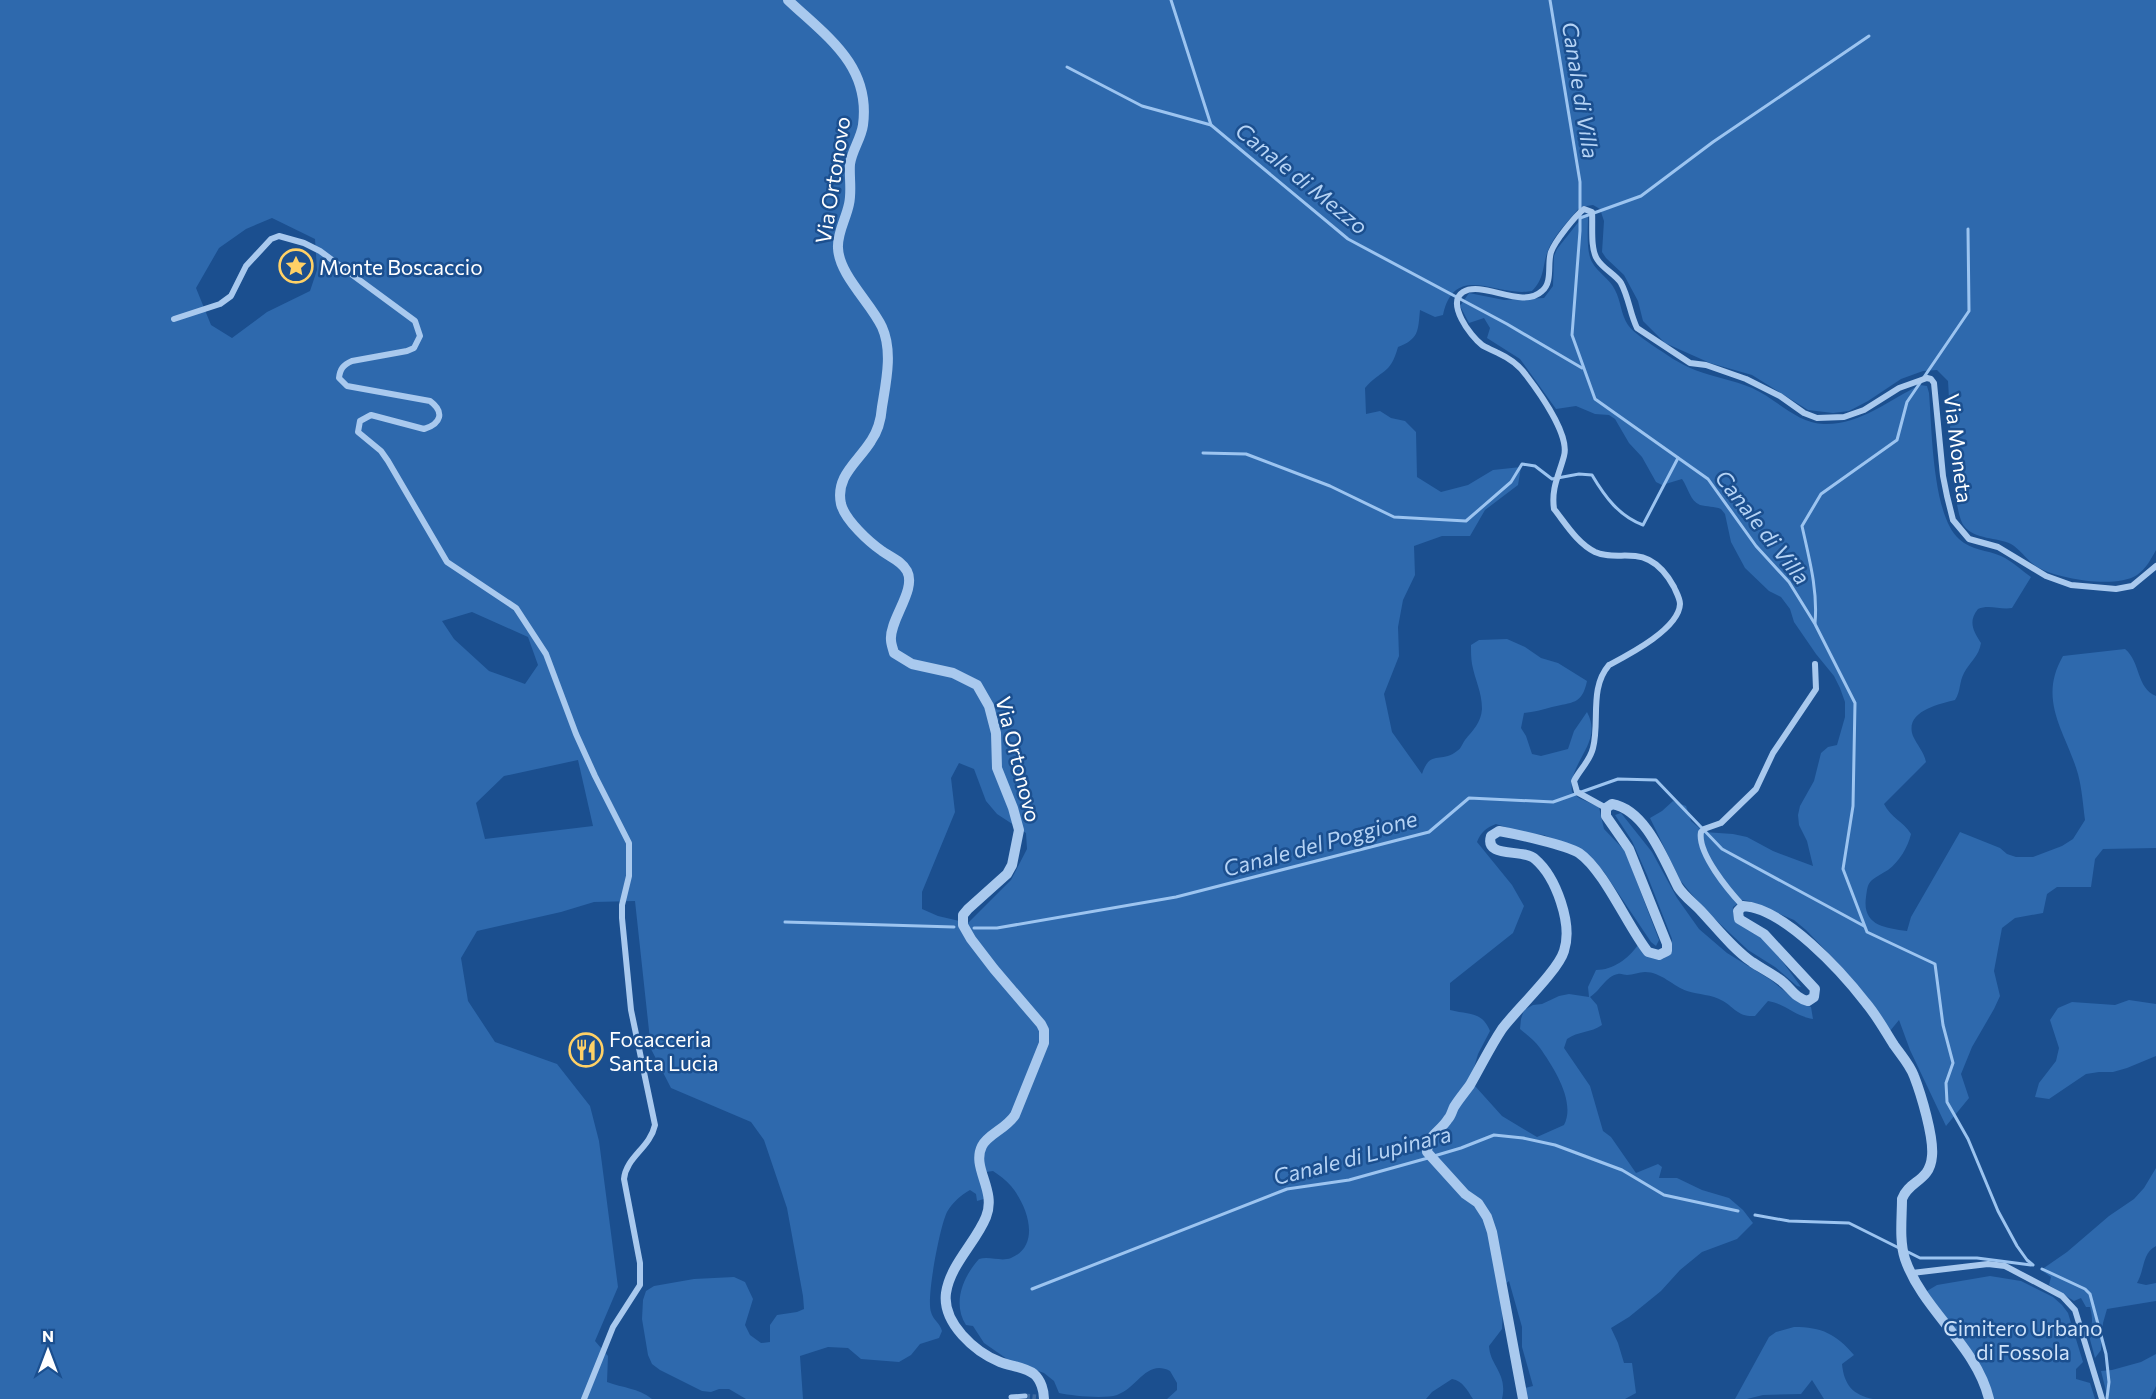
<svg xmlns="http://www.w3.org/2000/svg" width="2156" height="1399" font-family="Commissioner,sans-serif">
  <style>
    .green { fill: #2e69ad; fill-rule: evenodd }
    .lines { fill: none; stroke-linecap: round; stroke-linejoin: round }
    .stream { stroke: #9cc4f0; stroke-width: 3 }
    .pedestrian-tunnel { stroke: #3d69a0; stroke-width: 5; stroke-dasharray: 5 2.5; stroke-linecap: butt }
    .pedestrian { stroke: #a9c9ee; stroke-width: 5 }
    .minor { stroke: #a9c9ee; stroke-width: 6 }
    .tertiary { stroke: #a9c9ee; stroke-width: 10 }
    .labels { text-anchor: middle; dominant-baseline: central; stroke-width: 5; stroke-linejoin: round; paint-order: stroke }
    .street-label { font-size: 21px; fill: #fff; stroke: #1b4f8f }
    .poi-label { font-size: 21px; fill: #fff; stroke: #1b4f8f; text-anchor: start }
    .park-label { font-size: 21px; fill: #cfe3fa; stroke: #1b4f8f }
    .water-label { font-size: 22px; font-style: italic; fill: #b5d3f5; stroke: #1b4f8f }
  </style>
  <rect width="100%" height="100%" fill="#1b4f8f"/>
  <g class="green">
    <path d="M0,0h2156v550c-5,9 -10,19 -19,25 -22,14 -77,4 -98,-7 -11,-6 -18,-18 -28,-24 -14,-7 -36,-4 -47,-18 -13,-17 -14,-118 -16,-145l-11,-11 -14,1 -22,8 -33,22 -19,10 -16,2 -25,-3 -56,-35 -42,-12 -45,-20 -22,-22 -5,-20 -14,-26 -18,-17 -4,-6 2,-31 -4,-12 -7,-4 -13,2c-10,12 -22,24 -29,37 -10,18 -4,32 -19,47 -35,7 -77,-30 -89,24l-8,2 -15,-7c-2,21 -1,29 -22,37 -8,29 -17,22 -33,41l1,26 14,-3 11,7 14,3 11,11 1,45 24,15 27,-7 25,-15 28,-3 -3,18 -33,25 -15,26h-28l-28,10 1,29 -12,25 -5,27 1,29 -15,38 8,38 30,42c8,-25 19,-10 35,-23 4,-2 5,-7 8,-11 8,-10 16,-17 17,-31 0,-17 -7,-29 -10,-45 -1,-6 -1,-12 -1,-19l8,-5 28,-1 18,8 16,11 17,5 29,18c-5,24 -15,21 -35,26 -10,3 -18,5 -28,6l-3,15 5,8 6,18 9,2 27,-7 6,-18 13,-19c17,31 -19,49 -15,80l7,6 20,9 5,22 21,22 34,89 -3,6 -5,-4 -47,-70 -16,-17 -44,-20 -20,-2 -28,-9c-10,4 -15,8 -19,18l35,43 12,21 -11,27 -63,50v27c19,5 32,1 40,21l-12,23 -6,21 3,11 27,30 35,21 27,-12c12,-23 -10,-57 -24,-77 -5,-7 -13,-13 -20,-19l1,-10 3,-9 9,-5 9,-1 17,-8 10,-2 20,3 -1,-10 8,-17c17,0 32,-11 42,-25l16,13 9,1 8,-6 1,-14 -25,-64 -15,-34 -17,-26 6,-2 31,39 25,46 22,31 28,24 44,27 24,20 16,7 2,12c-19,-3 -27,-15 -45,-18l-13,15c-17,1 -20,-8 -32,-15 -12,-7 -24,-6 -36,-10 -14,-5 -26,-19 -42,-19 -6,0 -12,3 -18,3 -2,0 -7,-2 -9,-1 -12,2 -18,17 -28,23l7,8 5,20c-11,8 -24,6 -35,14l-3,9 26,38 13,45 8,6 25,36 22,-9 4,3 -3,11h18l25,12 27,8 14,12 10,13 -16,16 -35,13 -22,18 -19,21 -32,26 -18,11 7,15 6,20h8l4,30 -11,6h-98l-2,-11 8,-2 -11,-39v-20l-13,-46 -5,4 -2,44 -13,17c1,20 19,27 13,53h-29c-6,-9 -10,-18 -21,-20l-20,13 -6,7h-259l10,-9v-7l-7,-12c-24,-12 -32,17 -53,24 -13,4 -44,1 -58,-2l-5,-12 -10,-8 -34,-12 -26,-18 -11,-17 -7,-1c-14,-22 -3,-48 13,-66 11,-3 22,3 32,-1 31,-13 16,-53 0,-72 -5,-6 -12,-11 -18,-15l-7,1 -2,27 -7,2 -1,-7 -6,-4c-9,5 -18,13 -23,22 -7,14 -21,86 -16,100 2,8 9,11 11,19l-3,7 -19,6 -9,11 -12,7 -38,-3 -13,-11 -20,-1 -28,9 3,43h-57l-17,-10h-10l-8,3 -9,-1 -42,-21 -8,-6 -4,-9 -6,-36 1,-19 3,-9 8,-5 40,-7 40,-2 11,5 8,17 -8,26 5,10 11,8 9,-1v-17l7,-10 20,-3 7,-3 -1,-13 -16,-88 -23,-68 -13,-18 -80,-34 -20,-39 -16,-148 -41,1 -33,10 -84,19 -16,27 7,43 27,41 62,22 33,42 9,35 19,146 -23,54 13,15 -1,26c16,6 31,6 45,17h-652zM272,218l43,21 2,31 -7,21 -43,21 -35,26 -21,-13 -15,-37 23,-40 27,-19zM472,612l56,25 10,28 -13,19 -36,-13 -35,-32 -12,-18zM578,760l15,66 -108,13 -9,-36 28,-27zM959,763l15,6 12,32 11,13 29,19 1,16 -16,31 -43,43 -30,-7 -16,-7v-17l33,-80 -4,-34z"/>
    <path d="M1584,215l4,2c0,13 -2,34 4,45 6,11 18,17 23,28 6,11 6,25 13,35 6,8 16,14 24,20 14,9 27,19 43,25 19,7 38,10 57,18 25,11 44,35 72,36 36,1 65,-24 96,-39l7,1 2,7c3,35 3,122 30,146 12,11 28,11 42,17 11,5 20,14 30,21l-19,31c-12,2 -23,-4 -34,1 -10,12 -5,22 3,34 -2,13 -11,19 -17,30 -5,9 -3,18 -9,27 -17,4 -51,12 -42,36 4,9 11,16 13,26l-42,42c7,14 19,17 27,30 -3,13 -12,28 -23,36 -5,3 -11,6 -16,10 -5,4 -5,11 -6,17 -4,28 18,31 41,34l4,-14 49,-85 40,16 7,6 9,3h17l29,-11 11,-7 12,-19c-2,-15 -3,-31 -7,-46 -12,-42 -41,-73 -15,-118l62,-7c16,13 11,39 31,47v152l-53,1 -8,10 -4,28h-34l-10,7 -4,19 -28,5 -13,10 -8,43 6,25 -6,13 -22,38 -11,27 8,24 -23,28 -36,-76 -11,-30 -9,11 -54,-70 -30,-31 -12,-10 -45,-19 -7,-1 -9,7c-2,16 19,24 30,32 10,9 30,37 38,48l-4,-1 -22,-19 -27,-17 -44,-41 -24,-29 -30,-62 12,-7 11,-10 13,5 5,15 13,11 29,2 14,3 26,14 40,15 -6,-25 -8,-16 -1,-10 2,-9 14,-25 7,-28 7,-6 9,-2 8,-28v-15l-5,-14 -6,-12 -18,-22 -22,-32 -4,-13 -9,-12 -12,-6 -24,-23 -14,-26 -6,-28 -4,-5c-7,-3 -14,-2 -21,-4 -10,-4 -12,-18 -18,-26l-20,6 -6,-3 -14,-25 -13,-14 -14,-24 -6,-4 -14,-1 -19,-8 -20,3 -36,-50 -33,-21 3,-10 -6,-10 -15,5 -9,-17 9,-13 35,7 40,-2 9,-12 1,-30 3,-7z"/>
    <polygon points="2129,1000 2156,1004 2156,1056 2127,1068 2113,1072 2099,1072 2086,1074 2049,1099 2035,1097 2039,1083 2056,1061 2059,1048 2050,1020 2058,1008 2072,1002 2115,1005"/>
    <path d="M2156,1168v78c-14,7 -11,23 -19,37l9,2 10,-2v18l-49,8 -4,14 -2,27 -6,8 -7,-26c6,-7 4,-17 2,-25h-4l-5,-9 -7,3 -25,-16 2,-8 -10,-7 26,-18 42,-36 25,-17 10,-11z"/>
    <polygon points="1990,1276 2021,1281 2053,1297 2062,1305 2068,1313 2083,1362 2076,1369 2076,1379 2090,1383 2095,1399 1994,1399 1984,1372 1927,1291 1937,1285"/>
    <path d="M1794,1327c28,0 42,7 60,28l-12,9c2,21 11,31 31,35h-49l-12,-19 -11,14 -38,1 -16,4h-12l34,-62 7,-5z"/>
    <polygon points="2156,1354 2156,1386 2150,1399 2108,1399 2101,1371 2112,1370 2141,1362"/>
  </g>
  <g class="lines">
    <g class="stream">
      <polyline points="1171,0 1211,125 1348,239 1507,324 1582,368"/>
      <polyline points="1550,0 1580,182 1580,231 1572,335 1595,399 1708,479 1756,546 1789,582 1815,624 1855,703 1853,806 1843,869 1867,932 1935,964 1943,1025 1953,1063 1946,1083 1947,1102 1968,1139 1998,1211 2017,1246 2027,1260 2033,1265"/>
      <polyline points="1067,67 1142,106 1211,125"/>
      <polyline points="1580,218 1641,196 1713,142 1869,36"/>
      <path d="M1203,453l43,1 84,32 64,31 72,4 45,-39 11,-18 13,2 17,13 27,-5 13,1c13,22 27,41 51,50l35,-67"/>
      <path d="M1815,623c3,-33 -6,-65 -13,-97l19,-32 76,-54 10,-38 62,-91 -1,-82"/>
      <polyline points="785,922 954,927"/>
      <polyline points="974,928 997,928 1176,897 1429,832 1469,798 1553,802 1618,779 1656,780 1722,849 1864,926"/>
      <polyline points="1434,1156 1461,1148 1494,1135 1523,1138 1555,1145 1622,1170 1664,1195 1738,1211"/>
      <polyline points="1755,1215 1789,1221 1849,1223 1899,1248"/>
      <polyline points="1908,1252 1920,1258 1977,1258 2031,1265"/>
      <polyline points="2042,1269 2085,1289 2090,1294 2106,1354 2109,1382 2107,1398"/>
      <polyline points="1032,1289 1287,1189 1349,1180 1428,1158"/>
    </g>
    <polyline class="pedestrian-tunnel" points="1025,1396 1036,1397"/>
    <polyline class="pedestrian" points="1011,1397 1025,1396"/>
    <g class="minor">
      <path d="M174,319l46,-15 11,-8 15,-30 25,-27 8,-3 25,7 16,8 95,70 5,15 -6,12 -7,3 -55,10c-9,4 -12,8 -13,17l8,8 83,15c15,11 11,23 -6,28l-53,-14 -11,6 -2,11 23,19 7,10 59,101 69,46 30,46 30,80 19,42 34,67v33l-7,29v13l9,92 24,115c-5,23 -29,32 -31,54l16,84v22l-27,42 -29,72"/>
      <path d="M1606,808l-29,-16 -3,-11c6,-12 16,-20 19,-33 7,-27 -4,-60 16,-83 19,-10 70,-36 71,-61 0,-6 -4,-12 -6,-17 -6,-11 -13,-21 -25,-27 -17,-9 -37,0 -54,-8 -18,-9 -29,-28 -41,-43 -3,-21 5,-34 10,-53 6,-21 -25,-64 -38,-81 -7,-10 -17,-17 -28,-22 -5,-3 -12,-5 -16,-8 -12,-9 -36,-42 -19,-53 20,-12 59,18 79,-1 11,-9 5,-27 9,-39 4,-11 24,-36 33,-43l8,3c1,13 -2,36 5,47 6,10 18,15 24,24 8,15 9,31 16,45l53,35 16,2 40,14 34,17 24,17 13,5 27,-1 20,-7 35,-22 28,-10 4,1 3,4 9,93 4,20 6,24 16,19 29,8 48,29 25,9 45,4 16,-3 24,-20"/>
      <path d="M1743,906c-14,-15 -46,-53 -42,-74l3,-3 17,-6 35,-34 17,-36 43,-64 -1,-25"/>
      <polyline points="1912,1273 1988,1264 2005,1266 2062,1296 2075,1310 2102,1399"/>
    </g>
    <g class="tertiary">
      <path d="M788,0c38,36 83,65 75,125 -2,14 -11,25 -13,39 -1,13 2,27 -1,40 -3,15 -12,29 -11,44 1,27 33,55 44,79 11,24 4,55 0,80 -1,13 -4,24 -11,34 -13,21 -36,35 -30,63 4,16 28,38 41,47 8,6 20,10 25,20 10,19 -18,49 -16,69 0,4 2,9 3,13l18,11 41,9 24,12 12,21 7,27 1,35 16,40 6,22 -7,35 -5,9 -39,35 -5,6v10l8,14 23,30 47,55 3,6v13l-29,72c-9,14 -27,19 -33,31 -11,22 15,44 4,71 -10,25 -36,48 -40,76 -4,30 29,59 54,69 10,4 25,5 34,12 7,6 10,17 10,25"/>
      <path d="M1523,1399l-31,-167 -5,-15 -9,-14 -13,-9 -38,-42c0,-17 13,-20 21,-33 3,-3 4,-8 6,-12 5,-8 11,-15 16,-22 11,-19 20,-38 32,-56 14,-19 56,-58 62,-78 9,-27 -8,-74 -29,-92 -12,-11 -51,0 -44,-23l8,-5c17,3 67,14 80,22 25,17 49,74 69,99l11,3 8,-4v-7l-38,-95 -23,-33v-8l6,-4c34,6 52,56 66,83 5,8 15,16 22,23 17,18 32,38 52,52 9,6 19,11 27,17 11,7 15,19 29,22l6,-4 1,-8 -51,-55 -25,-15 -1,-8 5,-5c41,2 99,66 123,97 11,13 19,28 28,42 7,10 16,20 20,31 7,18 20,61 18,80 -2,26 -23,24 -30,43 0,18 -3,42 3,60 18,52 71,86 84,140"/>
    </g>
  </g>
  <defs>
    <symbol id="sight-ring" viewBox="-11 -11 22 22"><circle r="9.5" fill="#1b4f8f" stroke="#ffd166" stroke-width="1.5"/><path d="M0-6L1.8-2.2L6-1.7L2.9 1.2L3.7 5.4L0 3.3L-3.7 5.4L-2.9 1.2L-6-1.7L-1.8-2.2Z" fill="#ffd166"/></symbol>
    <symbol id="restaurant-ring" viewBox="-11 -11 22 22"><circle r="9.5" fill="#1b4f8f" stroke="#ffd166" stroke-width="1.5"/><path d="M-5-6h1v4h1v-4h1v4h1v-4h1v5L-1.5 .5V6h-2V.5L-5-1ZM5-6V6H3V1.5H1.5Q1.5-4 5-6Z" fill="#ffd166"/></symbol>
  </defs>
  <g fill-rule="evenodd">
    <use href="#sight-ring" x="277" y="247" width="38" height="38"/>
    <use href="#restaurant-ring" x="567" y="1031" width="38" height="38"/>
  </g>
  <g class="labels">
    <g class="street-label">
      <text transform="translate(832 180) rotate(-81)">Via Ortonovo</text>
      <text transform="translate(1959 448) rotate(83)">Via Moneta</text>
      <text transform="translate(1019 759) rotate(76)">Via Ortonovo</text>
    </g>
    <g class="poi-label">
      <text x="319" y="266">Monte Boscaccio</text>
      <text x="609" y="1038">Focacceria<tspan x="609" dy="24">Santa Lucia</tspan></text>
    </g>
    <g class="park-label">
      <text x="2023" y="1327">Cimitero Urbano<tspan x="2023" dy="24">di Fossola</tspan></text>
    </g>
    <g class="water-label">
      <text transform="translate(1581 90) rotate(81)">Canale di Villa</text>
      <text transform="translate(1302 178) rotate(39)">Canale di Mezzo</text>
      <text transform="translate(1763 527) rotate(52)">Canale di Villa</text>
      <text transform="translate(1320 843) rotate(-15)">Canale del Poggione</text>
      <text transform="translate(1362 1155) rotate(-14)">Canale di Lupinara</text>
    </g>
  </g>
  <g transform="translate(48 1351)" stroke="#1b4f8f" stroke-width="4.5" paint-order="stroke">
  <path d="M0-4.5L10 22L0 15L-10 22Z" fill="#ffffff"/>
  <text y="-9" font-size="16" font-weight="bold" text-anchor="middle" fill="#ffffff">N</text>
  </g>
</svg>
